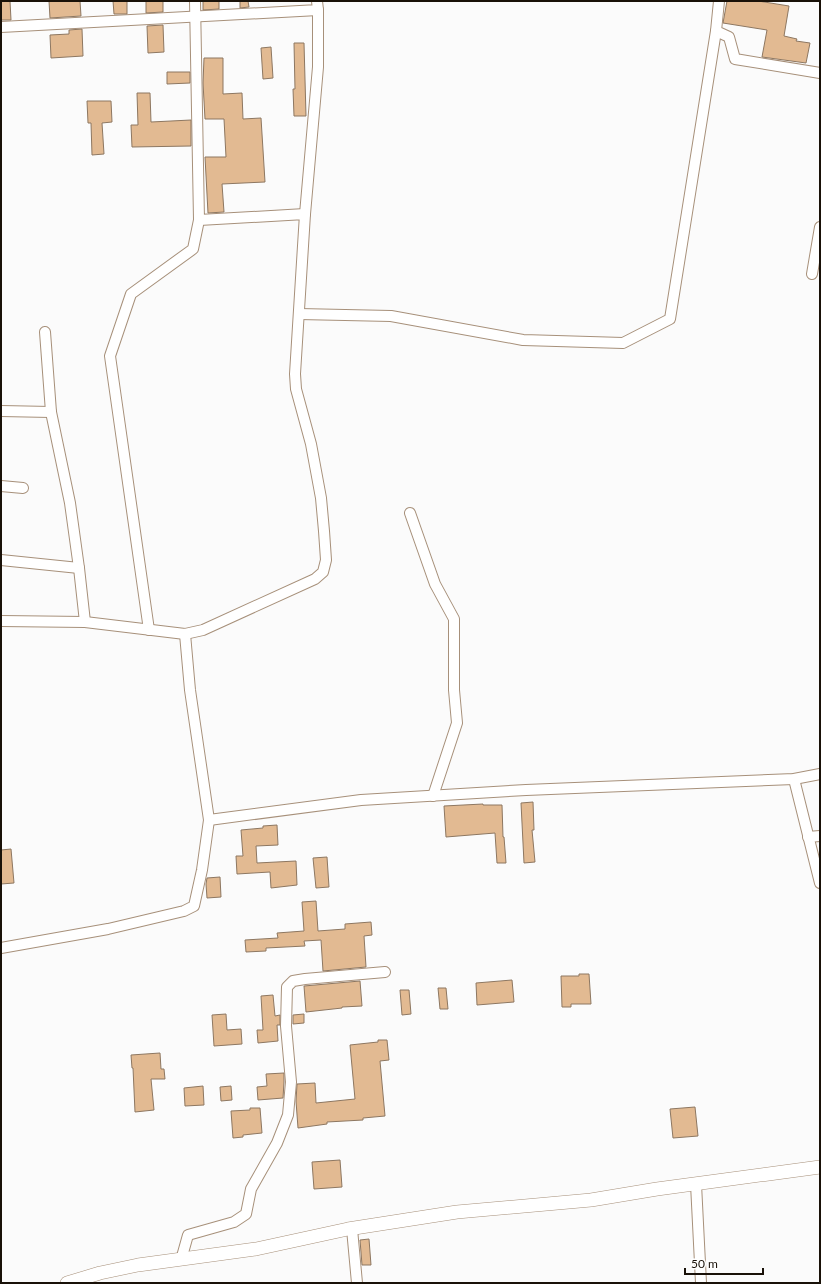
<svg xmlns="http://www.w3.org/2000/svg" width="821" height="1284" font-family="Lato,sans-serif">
  <style>
    .building { fill: #e2ba92; stroke: #8d7761 }
    .lines { fill: none; stroke-linecap: round; stroke-linejoin: round }
    .minor-casing { stroke: #a7907a; stroke-width: 12 }
    .tertiary-casing { stroke: #a7907a; stroke-width: 14 }
    .minor { stroke: #fff; stroke-width: 10 }
    .tertiary { stroke: #fff; stroke-width: 13 }
  </style>
  <rect width="100%" height="100%" fill="#fbfbfb"/>
  <g class="building">
    <polygon points="1,1 10,1 11,20 1,20"/>
    <polygon points="49,1 80,1 81,16 50,18"/>
    <polygon points="113,1 127,1 127,14 114,14"/>
    <polygon points="146,1 163,1 163,12 146,13"/>
    <polygon points="203,1 219,1 219,9 203,10"/>
    <polygon points="240,1 248,1 249,7 240,8"/>
    <polygon points="727,1 758,1 789,6 784,36 797,39 796,41 810,43 806,63 762,57 767,30 723,23"/>
    <polygon points="163,25 164,52 148,53 147,26"/>
    <polygon points="82,29 83,56 51,58 50,35 69,34 69,30"/>
    <polygon points="294,43 304,43 306,116 294,116 293,89 295,89"/>
    <polygon points="271,47 273,78 263,79 261,48"/>
    <polygon points="204,58 223,58 223,94 242,93 243,119 261,118 265,182 222,184 224,212 208,213 205,157 226,157 224,119 205,119 203,83"/>
    <polygon points="167,72 190,72 190,83 167,84"/>
    <polygon points="137,93 150,93 151,122 191,120 191,146 132,147 131,125 138,125"/>
    <polygon points="87,101 111,101 112,122 102,123 104,154 92,155 91,123 88,123"/>
    <polygon points="533,802 534,830 532,830 535,862 524,863 521,803"/>
    <polygon points="483,804 483,805 502,805 503,837 504,837 506,863 497,863 495,833 446,837 444,806"/>
    <polygon points="277,825 278,845 256,846 257,863 296,861 297,885 271,888 270,872 237,874 236,856 243,856 241,830 263,828 263,826"/>
    <polygon points="11,849 14,883 1,884 1,850"/>
    <polygon points="327,857 329,887 316,888 313,858"/>
    <polygon points="220,877 221,897 207,898 206,884 207,878"/>
    <polygon points="316,901 318,931 345,929 345,924 371,922 372,935 364,936 366,967 323,971 321,940 304,941 305,946 266,948 266,951 246,952 245,940 278,938 277,933 304,931 302,902"/>
    <polygon points="579,974 589,974 591,1004 571,1004 571,1007 562,1007 561,976 579,976"/>
    <polygon points="512,980 514,1002 477,1005 476,983"/>
    <polygon points="360,981 362,1006 342,1007 342,1008 306,1012 304,986"/>
    <polygon points="438,988 446,988 448,1009 440,1009"/>
    <polygon points="400,990 409,990 411,1014 402,1015"/>
    <polygon points="273,995 275,1016 280,1015 280,1025 277,1025 278,1041 258,1043 257,1030 263,1030 261,996"/>
    <polygon points="226,1014 227,1030 241,1029 242,1044 214,1046 212,1015"/>
    <polygon points="304,1014 304,1023 293,1024 293,1015"/>
    <polygon points="378,1040 387,1040 389,1060 380,1061 385,1116 363,1118 363,1120 327,1122 327,1124 298,1128 296,1101 297,1084 315,1083 316,1103 355,1099 350,1045 378,1042"/>
    <polygon points="160,1053 161,1069 164,1069 165,1079 151,1079 154,1110 135,1112 133,1068 132,1068 131,1055"/>
    <polygon points="284,1073 284,1082 283,1098 258,1100 257,1087 267,1086 266,1074"/>
    <polygon points="203,1086 204,1105 185,1106 184,1088"/>
    <polygon points="231,1086 232,1100 221,1101 220,1087"/>
    <polygon points="695,1107 698,1136 673,1138 670,1109"/>
    <polygon points="250,1108 260,1108 262,1133 243,1135 243,1137 233,1138 231,1111 250,1110"/>
    <polygon points="340,1160 342,1187 314,1189 312,1162"/>
    <polygon points="369,1239 371,1265 362,1265 360,1240"/>
  </g>
  <g class="lines">
    <defs>
      <g id="minor">
        <polyline points="719,1 716,31 729,37 735,59 820,73"/>
        <polyline points="1,27 318,10 317,1"/>
        <polyline points="305,214 318,67 318,10"/>
        <polyline points="812,274 820,227"/>
        <polyline points="299,314 391,316 523,340 623,343 670,319 716,31"/>
        <polyline points="45,332 51,412 70,503 79,568 85,622"/>
        <polyline points="1,411 51,412"/>
        <polyline points="1,486 23,488"/>
        <polyline points="410,513 435,584 454,619 454,690 457,723 433,796"/>
        <polyline points="1,560 79,568"/>
        <polyline points="1,621 85,622 185,634 203,630 315,579 323,572 326,560 324,531 321,498 311,444 296,389 295,374 305,214 199,220 195,1"/>
        <polyline points="149,630 110,356 131,294 193,249 199,220"/>
        <polyline points="794,779 820,883"/>
        <polyline points="209,820 361,800 526,790 794,779 820,774"/>
        <polyline points="808,837 820,836"/>
        <polyline points="1,948 108,929 184,911 194,906 202,870 209,820 190,690 185,634"/>
        <polyline points="696,1184 701,1283"/>
        <polyline points="352,1229 357,1283"/>
        <polyline points="181,1260 188,1235 234,1222 246,1214 251,1189 277,1143 288,1115 291,1082 286,1026 287,987 293,981 305,979 385,972"/>
      </g>
      <polyline id="tertiary" points="67,1283 100,1273 138,1265 256,1249 348,1229 457,1212 591,1200 657,1189 820,1167"/>
    </defs>
    <use href="#minor" class="minor-casing"/>
    <use href="#tertiary" class="tertiary-casing"/>
    <use href="#minor" class="minor"/>
    <use href="#tertiary" class="tertiary"/>
  </g>
  <rect width="821" height="1284" fill="none" stroke="#191108" stroke-width="4"/>
  <path d="M685 1268v6h78v-6" fill="none" stroke="#191108" stroke-width="2"/>
  <text x="691" y="1268" font-size="12" fill="#191108" stroke="#ffffff" stroke-width="3" paint-order="stroke">50 m</text>
</svg>
